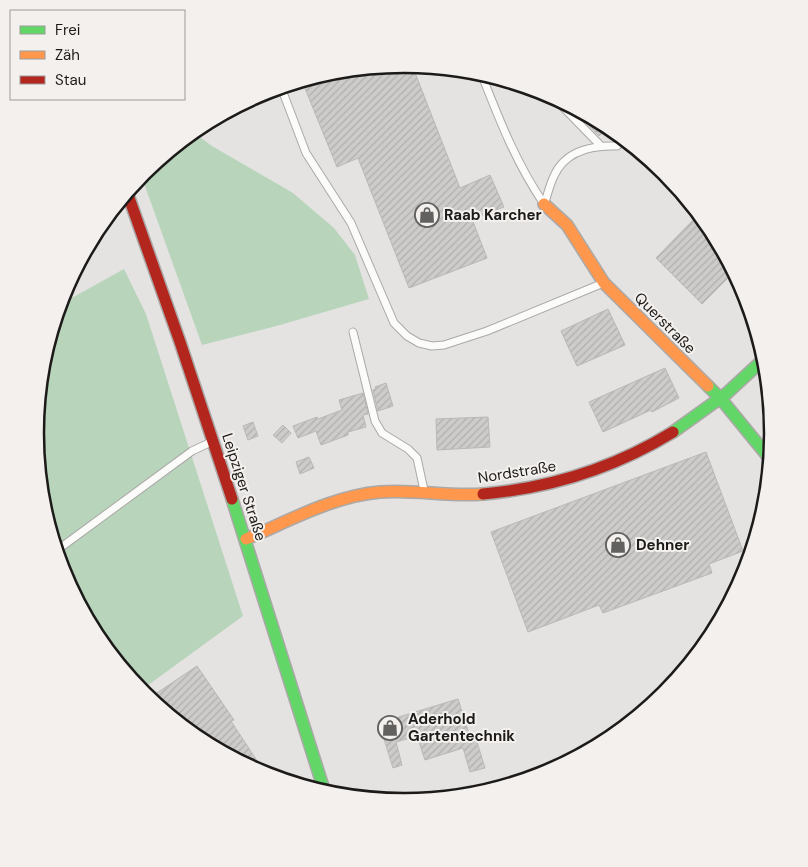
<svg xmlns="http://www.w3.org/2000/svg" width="808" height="867" font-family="'DM Sans',sans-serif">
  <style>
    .green { fill: #b8d5bc }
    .building { fill: url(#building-hatch); stroke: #bab8b7 }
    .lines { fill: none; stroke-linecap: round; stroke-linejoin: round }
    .lane-casing { stroke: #aba9a8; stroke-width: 9 }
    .fast-casing { stroke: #aba9a8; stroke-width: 14 }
    .slow-casing { stroke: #aba9a8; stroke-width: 14 }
    .jam-casing { stroke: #aba9a8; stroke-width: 14 }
    .lane { stroke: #fbfbfa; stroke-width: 7 }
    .fast { stroke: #63d668; stroke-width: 11 }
    .slow { stroke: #ff974d; stroke-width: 11 }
    .jam { stroke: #b3261e; stroke-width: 11 }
    .labels { text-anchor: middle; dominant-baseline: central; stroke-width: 4; stroke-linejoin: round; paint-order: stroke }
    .poi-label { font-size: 15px; font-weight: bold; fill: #1c1b1a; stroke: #f3f0ed; text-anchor: start }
    .street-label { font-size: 15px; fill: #1c1b1a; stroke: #f3f0ed }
    .rim { fill: none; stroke: #1c1b1a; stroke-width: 2.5 }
  </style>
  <defs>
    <pattern id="building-hatch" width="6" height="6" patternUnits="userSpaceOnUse" patternTransform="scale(1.25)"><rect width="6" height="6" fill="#cdccca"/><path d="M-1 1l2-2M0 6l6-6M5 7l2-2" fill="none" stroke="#afafad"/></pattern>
  </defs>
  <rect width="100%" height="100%" fill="#e5e3e1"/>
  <g class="green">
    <polygon points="193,132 212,146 293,193 334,228 355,255 369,299 280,325 202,345 141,175"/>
    <polygon points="124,269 146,314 243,616 140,691 97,638 63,574 42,505 35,433 42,361 59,305"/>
  </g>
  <g class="building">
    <polygon points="404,64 412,65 460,188 490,175 504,207 472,219 487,258 409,288 358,158 337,167 302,81 332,72"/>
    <polygon points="580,111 609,127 599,136 578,114"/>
    <polygon points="699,214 711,229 734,272 702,304 656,258"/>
    <polygon points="608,309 625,345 577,366 561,331"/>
    <polygon points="665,368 679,398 652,412 651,410 603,432 589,402"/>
    <polygon points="386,383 393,406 378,411 373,390 376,389 375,387"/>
    <polygon points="363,393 368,414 363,415 366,427 348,432 348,435 321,445 316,431 298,438 293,426 317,417 318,419 342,410 339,400"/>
    <polygon points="488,417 490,447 437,450 436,419"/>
    <polygon points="253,422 258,436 248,440 243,426"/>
    <polygon points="283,425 291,433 282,443 273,435"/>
    <polygon points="706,452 743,551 709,564 712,573 603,613 599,605 528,632 491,532"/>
    <polygon points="309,457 314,468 300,474 296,462"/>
    <polygon points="197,666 234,720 231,721 267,776 199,740 148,699"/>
    <polygon points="458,699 471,740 476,739 485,768 470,772 463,748 425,760 417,736 396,742 402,765 393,768 379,723"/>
  </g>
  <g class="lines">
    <defs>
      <g id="lane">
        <path d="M481,73c18,46 35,90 63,131"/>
        <polyline points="281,87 306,153 351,223 394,323 407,336 419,343 432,346 444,345 487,331 601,284"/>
        <polyline points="564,102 561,105 600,145"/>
        <path d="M545,202c3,-9 5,-18 9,-26 11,-25 38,-31 63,-30l7,-7"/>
        <polyline points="353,332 375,421 382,433 408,449 417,458 424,490"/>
        <polyline points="56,551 192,451 211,442"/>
      </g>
      <g id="fast">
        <polyline points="708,386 721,399 770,459"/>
        <polyline points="673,432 726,394 765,358"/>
        <polyline points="232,499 325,793"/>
      </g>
      <g id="slow">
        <polyline points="544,204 567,225 604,283 708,386"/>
        <path d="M246,539c43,-18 87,-43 134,-47 34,-3 69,5 103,2"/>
      </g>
      <g id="jam">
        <polyline points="127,192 180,342 232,499"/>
        <path d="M483,494c67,-6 133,-27 190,-62"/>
      </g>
    </defs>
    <use href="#lane" class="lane-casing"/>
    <use href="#fast" class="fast-casing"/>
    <use href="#slow" class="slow-casing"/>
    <use href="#jam" class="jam-casing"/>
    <use href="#lane" class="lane"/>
    <use href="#fast" class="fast"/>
    <use href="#slow" class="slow"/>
    <use href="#jam" class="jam"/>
  </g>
  <defs>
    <symbol id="shop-ring" viewBox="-11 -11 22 22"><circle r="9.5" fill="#f3f0ed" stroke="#626160" stroke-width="1.5"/><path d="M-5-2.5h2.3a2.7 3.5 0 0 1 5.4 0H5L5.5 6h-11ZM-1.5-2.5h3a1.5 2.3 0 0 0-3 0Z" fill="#626160"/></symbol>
  </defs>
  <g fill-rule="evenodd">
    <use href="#shop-ring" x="413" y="201" width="28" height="28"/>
    <use href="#shop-ring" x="604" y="531" width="28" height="28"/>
    <use href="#shop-ring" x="376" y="714" width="28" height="28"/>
  </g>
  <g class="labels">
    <g class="poi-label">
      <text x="444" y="215">Raab Karcher</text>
      <text x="636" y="545">Dehner</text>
      <text x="408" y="719">Aderhold<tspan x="408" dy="17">Gartentechnik</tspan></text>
    </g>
    <g class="street-label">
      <text transform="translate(665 323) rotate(45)">Querstraße</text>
      <text transform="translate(517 472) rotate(-9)">Nordstraße</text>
      <text transform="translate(244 487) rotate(72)">Leipziger Straße</text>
    </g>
  </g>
  <path d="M0 0H808V867H0ZM44 433a360 360 0 1 1 720 0a360 360 0 1 1-720 0Z" fill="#f3f0ed" fill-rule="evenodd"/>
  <path class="rim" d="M44 433a360 360 0 1 1 720 0a360 360 0 1 1-720 0Z"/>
  <rect x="10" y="10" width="175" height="90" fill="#f3f0ed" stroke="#9d9b99"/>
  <rect x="20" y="26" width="25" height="8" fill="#63d668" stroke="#9d9b99"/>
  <text x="55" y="35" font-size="15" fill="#1c1b1a">Frei</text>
  <rect x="20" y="51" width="25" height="8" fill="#ff974d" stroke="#9d9b99"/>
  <text x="55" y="60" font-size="15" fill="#1c1b1a">Zäh</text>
  <rect x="20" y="76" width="25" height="8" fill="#b3261e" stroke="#9d9b99"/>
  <text x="55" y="85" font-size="15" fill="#1c1b1a">Stau</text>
</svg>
